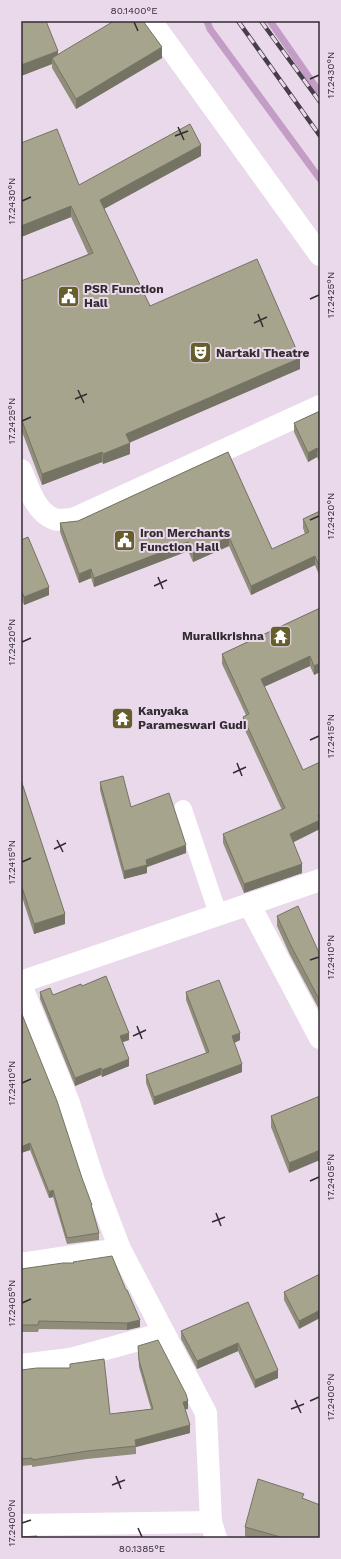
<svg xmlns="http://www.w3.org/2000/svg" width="341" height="1559" font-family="'Work Sans',sans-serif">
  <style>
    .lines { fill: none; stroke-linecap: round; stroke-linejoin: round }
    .stream { stroke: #c39dc6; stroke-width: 7 }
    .pedestrian { stroke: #fff; stroke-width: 18 }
    .minor { stroke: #fff; stroke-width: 22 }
    .rail-casing { stroke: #473f47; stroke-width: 4.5 }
    .rail { stroke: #ead9eb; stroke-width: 3; stroke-dasharray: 9; stroke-linecap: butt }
    .wall { fill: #908d7a }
    .shaded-wall { fill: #757363 }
    .building { fill: #a7a48e; stroke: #757363 }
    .ticks { fill: none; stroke: #322b32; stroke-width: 1.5 }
    .labels { text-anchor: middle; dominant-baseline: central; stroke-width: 4; stroke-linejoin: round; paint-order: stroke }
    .poi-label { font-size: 12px; font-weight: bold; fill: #322b32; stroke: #ead9eb; text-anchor: start }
    .neatline { fill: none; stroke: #322b32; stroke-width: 1.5 }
    .ticks-label { font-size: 10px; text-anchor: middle; fill: #322b32 }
  </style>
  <rect width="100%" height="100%" fill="#ead9eb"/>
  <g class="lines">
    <g class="stream">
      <polyline points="207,21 210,29 320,179"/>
      <polyline points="270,21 320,93"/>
    </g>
    <polyline class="pedestrian" points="183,809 218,914"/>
    <g class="minor">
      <polyline points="151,21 320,255"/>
      <path d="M21,470c7,16 14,42 33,49 5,2 13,0 19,0l247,-113"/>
      <polyline points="249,904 320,1038"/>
      <polyline points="21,982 320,880"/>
      <polyline points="21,985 69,1103 94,1181 120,1249 206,1413 211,1522"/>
      <polyline points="21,1264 120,1249"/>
      <polyline points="21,1365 70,1359 164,1333"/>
      <polyline points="21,1525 211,1522 216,1538"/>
    </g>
    <defs>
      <g id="rail">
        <polyline points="238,21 320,136"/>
        <polyline points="261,21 320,102"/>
      </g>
    </defs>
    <use href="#rail" class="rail-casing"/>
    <use href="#rail" class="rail"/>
  </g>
  <g class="wall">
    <polygon points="58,54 162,58 76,109 52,68 52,64 21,76"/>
    <polygon points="21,143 79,185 201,156 104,209 150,306 300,369 129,443 130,454 103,464 102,462 42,485 21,429 21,281 88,254 71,217 21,237"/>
    <polygon points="320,411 320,463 317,457 308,462 294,432 294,423"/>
    <polygon points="228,452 272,549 305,534 303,528 303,519 320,511 320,577 315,565 251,595 229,546 193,562 188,551 94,587 91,578 79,583 60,532 60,523 78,521"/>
    <polygon points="21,540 49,595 24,605 21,598"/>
    <polygon points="320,608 320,672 314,675 310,666 264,687 293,842 302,873 244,893 223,843 223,834 282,810 243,726 243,717 246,715 222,664 222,654"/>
    <polygon points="21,780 65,924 34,934 21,894"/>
    <polygon points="100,782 131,807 186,853 147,867 147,873 124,879 100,790"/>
    <polygon points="277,916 320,955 320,1011 290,955 277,926"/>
    <polygon points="82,986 129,1040 123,1042 129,1066 102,1077 101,1075 75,1086 40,999 40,992 53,995"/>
    <polygon points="186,992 240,1040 234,1043 242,1072 154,1105 146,1083 146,1075 206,1053 186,1000"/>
    <polygon points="21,1012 92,1209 99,1233 99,1240 67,1244 53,1197 49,1198 30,1150 21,1153"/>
    <polygon points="320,1096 289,1173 271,1127 271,1116"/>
    <polygon points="73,1262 140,1327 127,1330 39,1329 38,1332 21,1332 21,1269 73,1263"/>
    <polygon points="320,1274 299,1329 284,1300 284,1292"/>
    <polygon points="248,1302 278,1378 255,1388 238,1351 197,1369 181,1339 181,1331"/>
    <polygon points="138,1346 188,1409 185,1409 190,1433 136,1447 136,1454 87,1459 32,1467 32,1465 21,1466 21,1370 110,1414 151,1409 139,1367"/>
    <polygon points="304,1499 320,1538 250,1538 245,1536 245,1527"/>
  </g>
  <g class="shaded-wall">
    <polygon points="162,47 162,58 76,109 76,99"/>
    <polygon points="58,51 58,61 52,58 52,64 21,76 21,65"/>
    <polygon points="201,145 201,156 100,211 100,200"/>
    <polygon points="71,206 71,217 21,237 21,226"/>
    <polygon points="300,358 300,369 126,444 126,434"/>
    <polygon points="130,443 130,454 103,464 103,454"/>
    <polygon points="317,448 317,457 308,462 308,453"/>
    <polygon points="102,452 102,462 42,485 42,474"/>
    <polygon points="229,537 229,546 193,562 193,553"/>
    <polygon points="188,542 188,551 94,587 94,578"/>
    <polygon points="315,556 315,565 251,595 251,586"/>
    <polygon points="91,569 91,578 79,583 79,574"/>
    <polygon points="49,587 49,595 24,605 24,597"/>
    <polygon points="310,656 310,666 261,688 261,679"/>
    <polygon points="320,663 320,672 314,675 314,666"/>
    <polygon points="320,814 320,829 290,844 290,834"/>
    <polygon points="186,845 186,853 147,867 147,873 124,879 124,871 146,860"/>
    <polygon points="302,864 302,873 244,893 244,884"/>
    <polygon points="65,914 65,924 34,934 34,924"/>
    <polygon points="129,1033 129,1040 120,1043 120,1036"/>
    <polygon points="240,1033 240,1040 232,1044 232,1036"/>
    <polygon points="129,1059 129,1066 102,1077 102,1070"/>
    <polygon points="242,1064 242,1072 154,1105 154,1097"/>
    <polygon points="101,1068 101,1075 75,1086 75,1078"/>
    <polygon points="30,1143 30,1150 21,1153 21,1147"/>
    <polygon points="320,1150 320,1160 289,1173 289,1163"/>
    <polygon points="53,1190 53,1197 49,1198 49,1192"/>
    <polygon points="320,1310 320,1318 299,1329 299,1321"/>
    <polygon points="140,1320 140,1327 127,1330 127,1323"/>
    <polygon points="238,1343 238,1351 197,1369 197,1361"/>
    <polygon points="278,1370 278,1378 255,1388 255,1380"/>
    <polygon points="188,1401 188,1409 183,1410 183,1402"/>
    <polygon points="190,1425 190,1433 136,1447 135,1440"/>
  </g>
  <g class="building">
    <polygon points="21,21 46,21 58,51 21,65"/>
    <polygon points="114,21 143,21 162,47 76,99 52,58"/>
    <polygon points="190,124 201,145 100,200 150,306 257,259 300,358 126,434 130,443 103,454 102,452 42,474 21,418 21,281 93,253 71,206 21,226 21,143 57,129 79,185"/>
    <polygon points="320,411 320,454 317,448 308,453 294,423"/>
    <polygon points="228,452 272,549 309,532 303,519 320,511 320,568 315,556 251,586 229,537 193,553 188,542 94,578 91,569 79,574 60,523 78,521"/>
    <polygon points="28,537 49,587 24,597 21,590 21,540"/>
    <polygon points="320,608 320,663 314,666 310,656 261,679 303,770 320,762 320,814 318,815 320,820 290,834 302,864 244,884 223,834 285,808 243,717 249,714 222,654"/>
    <polygon points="123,776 131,807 169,793 186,845 146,860 147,865 124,871 100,782"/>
    <polygon points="21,780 65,914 34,924 21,884"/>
    <polygon points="298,906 320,955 320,1001 290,944 277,916"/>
    <polygon points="106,976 129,1033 120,1036 129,1059 102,1070 101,1068 75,1078 40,992 50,988 53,995 81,984 82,986"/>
    <polygon points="219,980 240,1033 232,1036 242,1064 154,1097 146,1075 209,1052 186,992"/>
    <polygon points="21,1012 57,1101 82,1178 92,1205 91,1205 99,1233 67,1238 53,1190 49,1192 30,1143 21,1147"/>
    <polygon points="320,1096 320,1150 289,1163 271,1116"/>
    <polygon points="112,1256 126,1290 127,1290 140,1320 127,1323 39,1321 38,1325 21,1325 21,1269 63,1263 74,1263 73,1262"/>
    <polygon points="320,1274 320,1310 299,1321 284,1292"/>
    <polygon points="248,1302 278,1370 255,1380 238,1343 197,1361 181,1331"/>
    <polygon points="158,1340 186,1394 188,1401 183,1402 190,1425 135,1440 136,1446 87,1451 32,1460 32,1458 21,1459 21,1370 37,1368 70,1368 70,1364 104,1359 110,1414 153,1409 139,1360 138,1346"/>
    <polygon points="258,1479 304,1494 302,1498 320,1505 320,1538 284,1538 245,1527"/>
    <polygon points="37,1536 37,1538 21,1538 21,1537"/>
  </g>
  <path class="ticks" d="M134,22l4,9M310,79l9,-4M178,127l6,13M175,136l13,-5M22,201l9,-4M310,299l9,-4M258,314l5,13M254,323l13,-6M78,390l6,13M75,399l12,-5M22,421l9,-4M310,520l9,-4M158,577l5,12M154,586l13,-6M22,642l9,-4M310,740l9,-4M237,763l5,13M233,773l13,-6M57,840l6,12M54,849l12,-6M22,862l9,-4M310,960l9,-3M137,1026l5,13M133,1036l13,-6M22,1083l9,-4M310,1181l9,-4M216,1213l5,13M212,1222l13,-5M22,1303l9,-4M295,1400l6,13M310,1401l9,-4M291,1409l13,-5M116,1476l5,13M112,1485l13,-5M22,1523l9,-3M138,1528l4,9"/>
  <defs>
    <symbol id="civic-square" viewBox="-11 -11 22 22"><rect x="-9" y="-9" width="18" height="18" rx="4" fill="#665e2b" stroke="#ead9eb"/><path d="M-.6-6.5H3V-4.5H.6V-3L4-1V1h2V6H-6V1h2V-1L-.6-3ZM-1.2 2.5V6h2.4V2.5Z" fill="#fff"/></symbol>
    <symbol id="theatre-square" viewBox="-11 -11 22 22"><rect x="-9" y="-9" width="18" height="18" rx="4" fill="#665e2b" stroke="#ead9eb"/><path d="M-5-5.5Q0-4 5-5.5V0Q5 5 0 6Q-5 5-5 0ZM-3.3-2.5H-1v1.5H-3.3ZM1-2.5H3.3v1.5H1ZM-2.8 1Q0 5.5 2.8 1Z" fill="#fff"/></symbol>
    <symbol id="temple-square" viewBox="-11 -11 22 22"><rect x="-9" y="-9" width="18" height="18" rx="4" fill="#665e2b" stroke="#ead9eb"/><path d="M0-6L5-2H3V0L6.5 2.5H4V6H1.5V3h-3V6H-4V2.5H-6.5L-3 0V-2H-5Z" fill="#fff"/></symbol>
  </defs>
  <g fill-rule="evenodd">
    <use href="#civic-square" x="56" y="284" width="25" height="25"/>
    <use href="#theatre-square" x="188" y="340" width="25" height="25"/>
    <use href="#civic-square" x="112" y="528" width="25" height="25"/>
    <use href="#temple-square" x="268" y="624" width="25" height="25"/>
    <use href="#temple-square" x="110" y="706" width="25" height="25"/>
  </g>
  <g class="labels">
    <g class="poi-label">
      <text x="84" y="289">PSR Function<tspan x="84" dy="14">Hall</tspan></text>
      <text x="216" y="353">Nartaki Theatre</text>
      <text x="140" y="533">Iron Merchants<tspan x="140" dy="14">Function Hall</tspan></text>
      <text x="264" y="636" text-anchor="end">Muralikrishna</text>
      <text x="138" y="711">Kanyaka<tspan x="138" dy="14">Parameswari Gudi</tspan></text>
    </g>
  </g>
  <rect width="341" height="1559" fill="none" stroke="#ead9eb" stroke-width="44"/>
  <rect x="22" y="22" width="297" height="1515" class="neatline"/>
  <g class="ticks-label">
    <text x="134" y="14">80.1400°E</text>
    <text transform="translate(330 75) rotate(-90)" y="4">17.2430°N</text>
    <text transform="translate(11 201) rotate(-90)" y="4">17.2430°N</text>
    <text transform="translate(330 295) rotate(-90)" y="4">17.2425°N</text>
    <text transform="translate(11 421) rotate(-90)" y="4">17.2425°N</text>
    <text transform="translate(330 516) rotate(-90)" y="4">17.2420°N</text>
    <text transform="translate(11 642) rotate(-90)" y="4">17.2420°N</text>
    <text transform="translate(330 736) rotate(-90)" y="4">17.2415°N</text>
    <text transform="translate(11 862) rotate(-90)" y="4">17.2415°N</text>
    <text transform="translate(330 957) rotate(-90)" y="4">17.2410°N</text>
    <text transform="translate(11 1083) rotate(-90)" y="4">17.2410°N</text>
    <text transform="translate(330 1177) rotate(-90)" y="4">17.2405°N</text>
    <text transform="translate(11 1303) rotate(-90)" y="4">17.2405°N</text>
    <text transform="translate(330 1397) rotate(-90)" y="4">17.2400°N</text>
    <text transform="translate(11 1523) rotate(-90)" y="4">17.2400°N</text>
    <text x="142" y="1552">80.1385°E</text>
  </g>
</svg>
